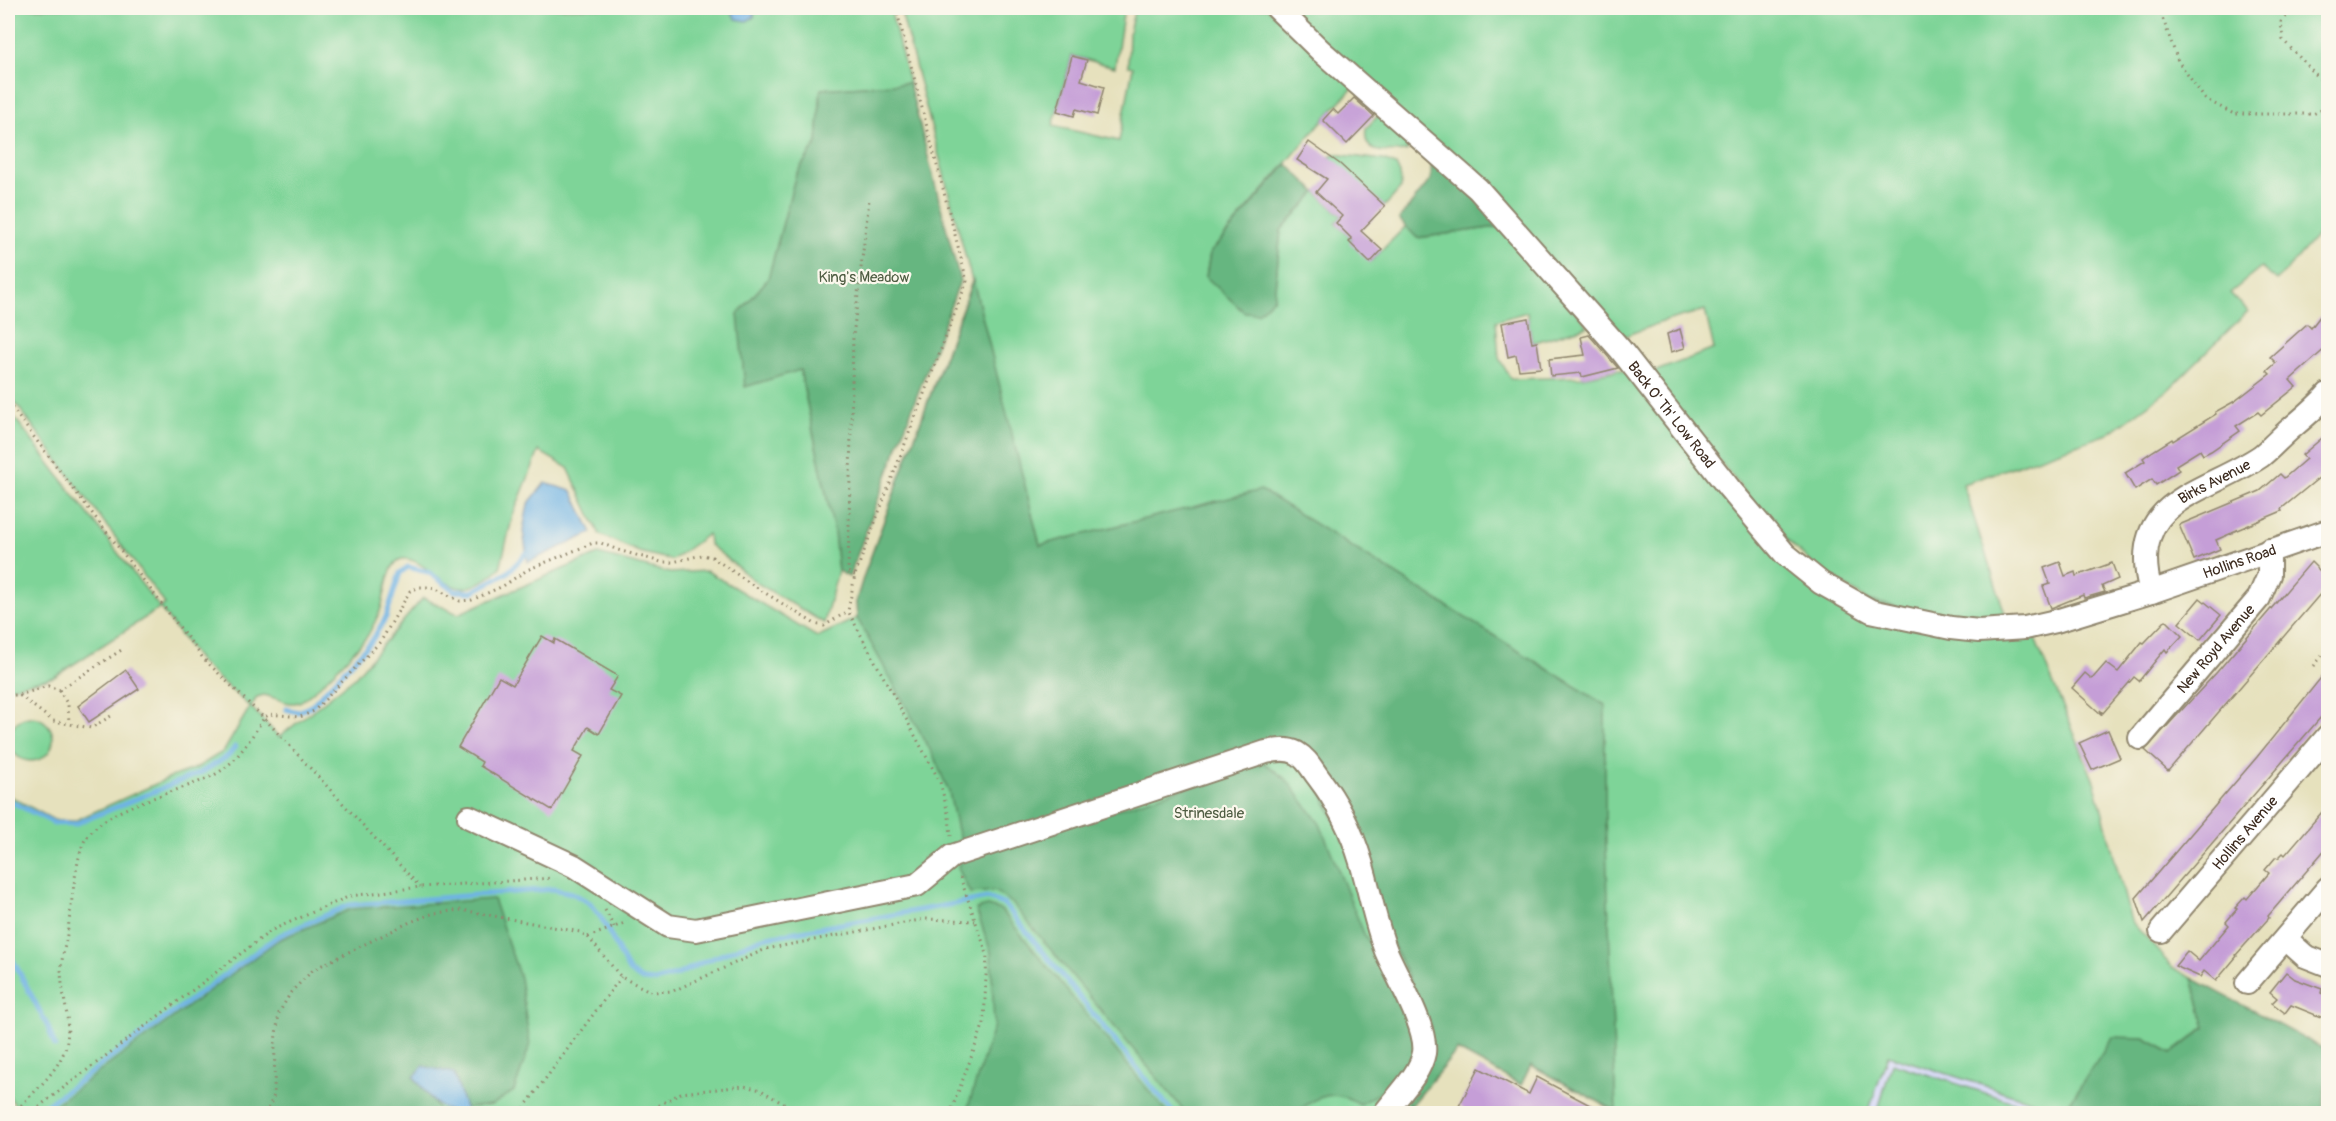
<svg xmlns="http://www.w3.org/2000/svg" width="2336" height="1121" font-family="Pangolin,sans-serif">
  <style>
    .built { fill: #d5d8f9 }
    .green { fill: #7ed498; stroke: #5c7f5b; stroke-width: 1.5 }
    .forest { fill: #66b680; stroke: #50704f; stroke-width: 1.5 }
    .water { fill: #6eb2e4; stroke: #546e81; stroke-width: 1.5 }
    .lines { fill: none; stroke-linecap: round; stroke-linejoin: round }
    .stream { stroke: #6eb2e4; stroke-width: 5 }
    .building { fill: #c59ed7 }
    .minor-casing { stroke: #90866e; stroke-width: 26 }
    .path { stroke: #90866e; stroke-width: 3; stroke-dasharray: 1.5 4.5; stroke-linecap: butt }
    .minor { stroke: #fff; stroke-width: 22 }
    .labels { text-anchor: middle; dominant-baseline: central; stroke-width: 4.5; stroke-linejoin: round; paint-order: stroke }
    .park-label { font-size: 15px; fill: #4f5d43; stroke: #fbf7ec }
    .street-label { font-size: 15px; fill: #3b2a1e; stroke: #fbf7ec }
  </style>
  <rect width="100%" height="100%" fill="#fbf7ec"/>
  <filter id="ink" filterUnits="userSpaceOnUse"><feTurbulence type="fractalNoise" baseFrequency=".0167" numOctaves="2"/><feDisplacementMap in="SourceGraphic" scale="12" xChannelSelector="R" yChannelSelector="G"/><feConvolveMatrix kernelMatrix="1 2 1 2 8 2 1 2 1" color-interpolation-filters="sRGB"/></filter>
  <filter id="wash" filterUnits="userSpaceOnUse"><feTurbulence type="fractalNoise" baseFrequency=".008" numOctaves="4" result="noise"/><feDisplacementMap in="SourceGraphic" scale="24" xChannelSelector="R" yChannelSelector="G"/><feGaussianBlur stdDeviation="1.35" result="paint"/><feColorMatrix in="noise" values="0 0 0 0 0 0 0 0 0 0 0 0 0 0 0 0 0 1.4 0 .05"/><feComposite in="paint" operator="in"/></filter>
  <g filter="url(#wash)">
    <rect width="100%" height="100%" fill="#e6e1bd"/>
    <polygon class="built" points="1888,1055 2064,1111 2070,1113 1868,1114"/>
    <g class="green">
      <path d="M8,8h882l19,75 -88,6 -4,54 -21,31 -28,105 -30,35 62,56 34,161 4,40 -14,52 -67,-40 -48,-39 -1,-10 -36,26 -33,-8 -39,-17 -32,-67 -29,-17 -26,64 -13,53c-10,9 -23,19 -36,20 -21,2 -47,-37 -65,-28 -12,7 -14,38 -19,51 -3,7 -8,17 -12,24 -8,11 -59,64 -69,67 -11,4 -24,-5 -35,-7l-7,2 -6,10 28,30 76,-60 68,-79 35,16 140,-60 72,19 37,-2 110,66 40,-19 -1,-17 8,-26 108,-294 -72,-273h224l-9,59 -43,-11 -19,70 66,15 14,-74 -5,-1 1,-34 6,-24h132l87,79 -31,33 -113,133 -4,24 68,20 7,-67 35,-38 26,24 -6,7 16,16 18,23 36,-36 12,12 86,-12 84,100 -56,17 -5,-31 -31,9 3,37 12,21 71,-2 36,-7 12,3 186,218 217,43 62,150 36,137 41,46 20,11 14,49 -34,26 -28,-15h-31l-49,73 -176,-56 -20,58h-253v-2l-84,-46 -10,20 -64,-35 -47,57 12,7 -1401,-1 -13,-18v-300l46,25 20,1 97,-44 25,-9 28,-17 26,-44 -50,-45 -40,-54 -106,69 -46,11v-279l152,199 5,-4 -157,-211z"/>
      <polygon points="1285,8 2328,8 2328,223 2277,281 2261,268 2230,293 2248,311 2167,391 2108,434 1963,484 2009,626 1973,625 1867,600 1816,567 1777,531 1648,374 1714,349 1705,310 1659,323 1620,338"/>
      <path d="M1379,115l34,28 -7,8c-20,1 -44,6 -40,-23z"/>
      <polygon points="1335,154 1383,160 1396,165 1400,174 1401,188 1385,206 1326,159"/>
      <circle cx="31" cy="739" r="22"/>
      <polygon points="1892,1063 2048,1113 1877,1113"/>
    </g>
    <g class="forest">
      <polygon points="909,83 960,281 849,577 838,571 834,531 800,370 745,387 738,314 768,279 796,174 817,143 821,89"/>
      <polygon points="1432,153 1504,226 1417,238 1399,219 1431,179"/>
      <polygon points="1287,164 1316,192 1281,230 1274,298 1258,313 1244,312 1206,277 1210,253"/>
      <polygon points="973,280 1040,545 1261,490 1605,705 1605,818 1616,1111 1531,1065 1521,1085 1457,1050 1410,1107 1405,1096 1431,1026 1299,744 962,843 957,830 949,792 934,757 857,618 856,601 864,575"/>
      <path d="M1263,762l24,18 33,44 44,110 25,39 29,78 -20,31 -38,22c-25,-15 -42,-10 -64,9h-110l-174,-210 -18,-12 -24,2 -12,-25 2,-8z"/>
      <polygon points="493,899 520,978 530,1045 514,1091 492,1105 465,1108 454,1073 414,1077 436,1106 439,1113 42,1114 278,940 351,909"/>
      <polygon points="987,906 1001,910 1167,1113 966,1113 994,1025 991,952 976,909"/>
      <polygon points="2192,978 2326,1050 2324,1113 2070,1114 2064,1111 2113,1037 2144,1038 2172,1053 2206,1028"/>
    </g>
    <g class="water">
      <polygon points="731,8 755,8 754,17 747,21 736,19 731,11"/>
      <polygon points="545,483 572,491 592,533 528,562 523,531 528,504"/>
      <path d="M423,1066l31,7 11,35v5c-28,1 -35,-16 -51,-36z"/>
    </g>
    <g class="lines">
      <g class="stream">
        <polyline points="286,709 298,712 311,706 371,642 386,617 400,573 408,567 428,572 455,591 472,592 507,573 527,553"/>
        <polyline points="8,800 54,823 75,824 202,772 228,756 235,747"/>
        <polyline points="8,951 48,1027 55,1046"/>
        <polyline points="34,1114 278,936 349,905 553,889 572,893 590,903 602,919 629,971 642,980 655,981 679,974 701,963 762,938 988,898 1005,905 1174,1114"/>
      </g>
    </g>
    <g id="blocks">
      <g class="building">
        <polygon points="1072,56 1087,60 1081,80 1104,87 1097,115 1076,109 1074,116 1057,111"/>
        <polygon points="1354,98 1374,116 1347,144 1323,120 1333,109 1338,114"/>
        <polygon points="1309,142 1340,164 1385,206 1361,231 1382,250 1370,263 1349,242 1352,239 1336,223 1342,216 1316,192 1327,179 1297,160"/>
        <polygon points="2328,306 2328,346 2290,380 2296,387 2261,415 2258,412 2236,426 2240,431 2211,451 2203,455 2200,450 2176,465 2179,470 2156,485 2152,479 2135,490 2125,473 2145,461 2143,458 2153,451 2172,439 2173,441 2216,414 2215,412 2235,401 2270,374 2267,371 2276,363 2270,357 2307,324 2311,328"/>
        <polygon points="1528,318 1532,343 1537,342 1541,368 1519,370 1516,355 1508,357 1502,323"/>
        <polygon points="1680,329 1685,348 1671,352 1667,334"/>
        <polygon points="1589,335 1618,368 1582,377 1581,373 1551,376 1549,359 1585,355 1581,337"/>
        <polygon points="2328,433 2328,487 2320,477 2281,509 2282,511 2232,532 2232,533 2216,540 2220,549 2194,560 2179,525 2260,491 2280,474 2284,478 2306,459 2302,455"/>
        <polygon points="2060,562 2065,576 2075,572 2076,576 2112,563 2118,579 2102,586 2105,592 2084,598 2083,595 2051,608 2043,586 2050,584 2044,568"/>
        <polygon points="2311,562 2328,579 2328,585 2168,771 2145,750 2217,672"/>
        <polygon points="2200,598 2221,615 2200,640 2179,623"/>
        <polygon points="2166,620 2182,636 2167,652 2165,649 2139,681 2134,677 2103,713 2100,710 2102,715 2072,688 2085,673 2092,679 2106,663 2118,672 2142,642 2144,643"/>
        <polygon points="542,636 554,643 555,639 618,676 609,690 621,696 599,734 588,727 574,751 583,756 552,810 480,766 482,762 458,747 499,677 513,685"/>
        <polygon points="2328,669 2328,709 2144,922 2136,898 2257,757"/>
        <polygon points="126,670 139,689 89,722 78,706"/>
        <polygon points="2108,730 2120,758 2092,770 2079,743"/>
        <polygon points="2328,805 2328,846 2268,916 2269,918 2236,955 2237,956 2216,981 2204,971 2200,977 2175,966 2187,951 2199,961 2229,925 2226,922 2237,909 2235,908 2245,897 2247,899 2269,873 2265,870 2276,857 2278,858 2283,853 2285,855"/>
        <polygon points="2286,972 2295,979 2322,989 2321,993 2328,996 2328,1020 2291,1005 2285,1013 2272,1003 2277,998 2270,992"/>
        <polygon points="1479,1068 1529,1094 1537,1077 1605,1113 1471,1113 1459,1106"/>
      </g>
    </g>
  </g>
  <g filter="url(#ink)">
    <use href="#blocks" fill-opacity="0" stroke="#90866e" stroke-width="1.5"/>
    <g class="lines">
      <defs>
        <g id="minor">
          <path id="s1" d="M1277,8l44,43 157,138 142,160 109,139 56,66 36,29 50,28 80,17 28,3 46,-3 31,-7 95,-29 177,-61"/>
          <path id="s2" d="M2151,592c-26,-93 52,-97 110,-136 9,-7 18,-17 27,-25 14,-12 29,-24 40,-37"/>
          <path id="s3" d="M2140,738l119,-140 10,-23v-25"/>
          <path d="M469,817l105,49 94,60 28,4 221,-45 35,-29 314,-104c10,-2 21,-4 31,1 9,5 15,16 21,24 20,26 34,55 43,85 9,30 14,60 25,89 10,24 42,77 38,102 -4,22 -27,43 -40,61"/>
          <path id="s4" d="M2161,931l167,-195"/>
          <polyline points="2286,939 2305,956 2328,965"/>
          <polyline points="2247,983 2328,888"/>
        </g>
      </defs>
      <use href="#minor" class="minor-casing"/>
      <g class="path">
        <polyline points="896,8 967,281 855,575 848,611 940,782 949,817 951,836"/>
        <polyline points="2159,8 2178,61 2205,99 2234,114 2313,114 2328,107"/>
        <polyline points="2294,8 2281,22 2283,40 2324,83 2328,105"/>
        <polyline points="8,403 203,658 264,718 420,887"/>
        <polyline points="855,575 848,572 853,337 869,200"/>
        <polyline points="2314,666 2328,648"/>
        <polyline points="59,690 123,649"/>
        <polyline points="8,695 19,695 53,721 91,728 111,716"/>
        <polyline points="19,695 48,686 59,690 68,705 69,723"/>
        <polyline points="605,910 614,927"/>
        <polyline points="588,937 625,923"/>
        <path d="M13,1114c18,-20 46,-42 53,-68 6,-26 -5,-51 -5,-77 1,-13 5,-27 7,-40 3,-20 8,-74 17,-89 20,-35 95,-47 129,-65 23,-12 36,-36 50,-57l5,-4 31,3 14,-6 67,-70 29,-50 10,-4h12l28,14 12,-1 31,-14 24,-16 66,-27h8l17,7 43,12h12l29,-7 10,2 39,27 64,40 9,2 24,-15"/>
        <polyline points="29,1114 272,930 350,896 420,887 553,878"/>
        <polyline points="266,1114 274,1095 275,1042 279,1013 291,992 314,969 408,923 434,913 462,910 580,932 588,937 621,977 652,992 673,991 766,949 925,919 975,921"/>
        <polyline points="523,1114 526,1105 621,977"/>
        <polyline points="643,1114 681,1093 744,1086 761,1090 800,1114"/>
        <polyline points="950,1114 984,1023 987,954 959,874"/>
      </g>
      <use href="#minor" class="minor"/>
    </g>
  </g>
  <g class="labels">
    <g class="park-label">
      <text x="864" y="277">King's Meadow</text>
      <text x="1209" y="813">Strinesdale</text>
    </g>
    <g class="street-label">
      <text stroke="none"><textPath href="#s1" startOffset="568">Back O' Th' Low Road</textPath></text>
      <text stroke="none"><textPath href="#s2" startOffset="144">Birks Avenue</textPath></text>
      <text stroke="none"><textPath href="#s1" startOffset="1232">Hollins Road</textPath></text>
      <text stroke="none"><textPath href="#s3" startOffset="117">New Royd Avenue</textPath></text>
      <text stroke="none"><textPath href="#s4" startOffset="129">Hollins Avenue</textPath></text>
    </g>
  </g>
  <rect width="2336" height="1121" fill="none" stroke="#fbf7ec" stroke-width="30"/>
</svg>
